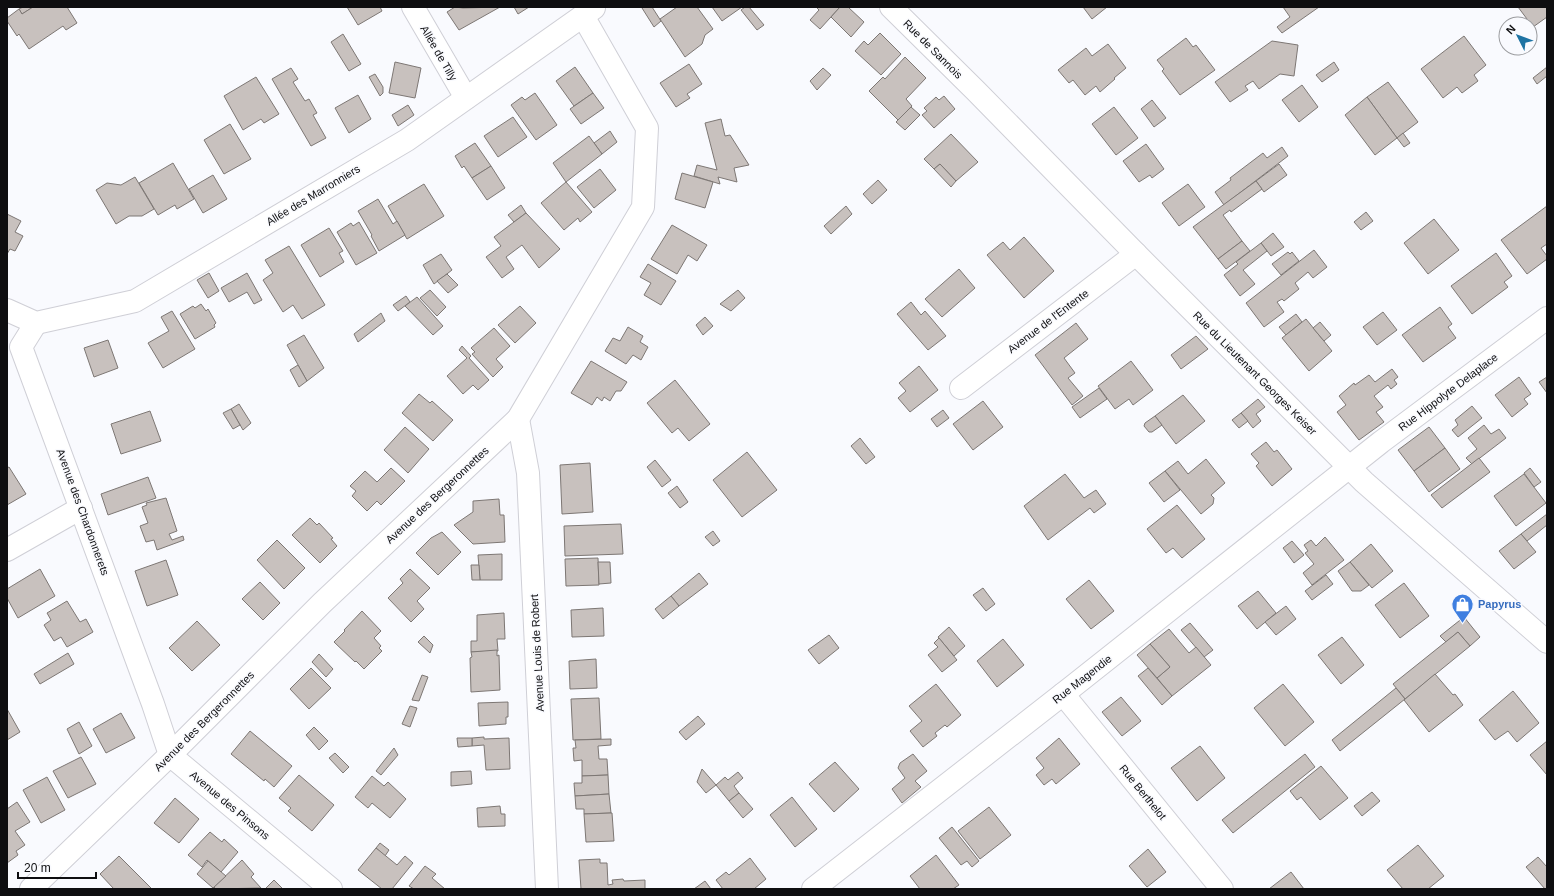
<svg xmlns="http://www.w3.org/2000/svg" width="1554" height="896" font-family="Arial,sans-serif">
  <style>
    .building { fill: #c8c1be; stroke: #7d7774 }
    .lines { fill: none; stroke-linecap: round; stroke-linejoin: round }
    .street-casing { stroke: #cfcfd6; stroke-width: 24 }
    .secondary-casing { stroke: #cfcfd6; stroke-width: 24 }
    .street { stroke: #fff; stroke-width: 22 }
    .secondary { stroke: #fff; stroke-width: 22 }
    .labels { text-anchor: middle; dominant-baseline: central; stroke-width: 3; stroke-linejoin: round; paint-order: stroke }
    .street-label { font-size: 11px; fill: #0e0e10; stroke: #f9fafe }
    .shop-label { font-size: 11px; font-weight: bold; fill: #366cbe; stroke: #f9fafe; text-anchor: start }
  </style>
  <rect width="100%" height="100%" fill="#f9fafe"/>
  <g class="building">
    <polygon points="23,7 33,7 22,14 19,9"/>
    <polygon points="33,7 67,7 77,23 66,30 63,26 29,49 19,34 17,36 7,21 7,18 19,9 22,14"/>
    <polygon points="347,7 380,7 382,11 358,25"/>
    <polygon points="455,7 463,8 500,7 459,30 447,12"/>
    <polygon points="514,7 529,7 518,14"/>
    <polygon points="644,7 652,7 661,21 654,27 642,8"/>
    <polygon points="677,7 697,7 713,29 705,35 702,44 685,57 660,19"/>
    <polygon points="712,7 742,7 722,21"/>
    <polygon points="745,7 749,7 764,25 757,30 741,10"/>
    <polygon points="816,7 840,7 820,29 810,20 819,10"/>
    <polygon points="840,7 848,7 864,22 851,37 831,17"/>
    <polygon points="1083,7 1107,7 1092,19"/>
    <polygon points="1283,7 1319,7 1282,33 1277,27 1290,17"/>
    <polygon points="1518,7 1547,7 1547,17 1533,27"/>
    <polygon points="880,33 901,54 881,75 855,51 864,41 868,45"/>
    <polygon points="343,34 361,64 349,71 331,42"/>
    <polygon points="1464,36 1486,65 1474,75 1478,81 1462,93 1457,87 1443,98 1421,69"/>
    <polygon points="1186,38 1193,47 1196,45 1215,70 1180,95 1162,71 1164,69 1157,60"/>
    <polygon points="1272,41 1298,45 1294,76 1280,74 1259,89 1253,81 1245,86 1248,90 1230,102 1215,82"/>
    <polygon points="1108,44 1126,68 1114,78 1115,79 1100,92 1096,86 1085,95 1073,80 1069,83 1058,70 1086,48 1092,56"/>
    <polygon points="905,57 926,78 906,99 912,106 898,120 869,91 883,77 885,79"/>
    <polygon points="395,62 421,68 415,98 389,93"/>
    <polygon points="1334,62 1339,70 1322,82 1316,75"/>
    <polygon points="689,64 702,84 687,94 690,98 676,107 660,83"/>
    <polygon points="575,67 593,93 574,106 556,81"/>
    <polygon points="1547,67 1547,76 1537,84 1533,78"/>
    <polygon points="291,68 298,79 293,82 305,101 309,99 317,113 313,115 326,138 311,146 272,79"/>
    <polygon points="823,68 831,75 817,90 810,81"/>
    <polygon points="375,74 383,87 383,93 380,96 369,77"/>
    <polygon points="256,77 279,114 264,123 261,119 243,130 224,96"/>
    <polygon points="1388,82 1418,122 1397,138 1367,97"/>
    <polygon points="1302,85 1318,107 1299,122 1282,100"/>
    <polygon points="535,93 557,125 536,140 511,105 522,97 525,100"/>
    <polygon points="593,93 604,108 581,124 570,109"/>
    <polygon points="358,95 371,119 349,133 335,108"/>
    <polygon points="944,96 955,109 934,128 922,115 927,111 924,108 936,97 939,100"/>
    <polygon points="1367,97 1397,138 1375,155 1345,115"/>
    <polygon points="1152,100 1166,118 1154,127 1141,109"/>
    <polygon points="408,105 414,115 398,126 392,115"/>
    <polygon points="911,107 920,115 905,130 896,122"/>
    <polygon points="1114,107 1138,138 1116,155 1092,124"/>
    <polygon points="513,117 527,137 498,157 484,136"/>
    <polygon points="721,119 725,136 730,135 749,165 734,168 737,182 718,177 720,184 694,176 697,165 717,170 705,123"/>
    <polygon points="230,124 251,159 224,174 204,140"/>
    <polygon points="610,131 617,142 602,154 594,143"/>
    <polygon points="1403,133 1410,143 1404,147 1397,138"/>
    <polygon points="951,134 978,162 956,181 940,164 934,169 924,159"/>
    <polygon points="589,136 602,154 566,182 553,163"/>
    <polygon points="475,143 491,166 472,178 464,166 462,168 455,156"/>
    <polygon points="1146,144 1164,169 1152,178 1150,175 1139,182 1123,161"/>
    <polygon points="1282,147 1288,156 1224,205 1215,192 1231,180 1230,178 1263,153 1267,158"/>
    <polygon points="173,163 194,199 177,209 175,205 158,215 139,183"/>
    <polygon points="940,164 956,181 951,187 934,169"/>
    <polygon points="1279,164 1287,175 1264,192 1256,181"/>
    <polygon points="491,166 505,188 487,200 472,178"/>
    <polygon points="600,169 616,190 594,208 577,187"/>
    <polygon points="682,173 713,182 705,208 675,199"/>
    <polygon points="213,175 227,199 203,213 189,189"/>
    <polygon points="135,177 154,209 142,216 129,216 116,224 96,190 107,183 121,185"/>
    <polygon points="878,180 887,190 872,204 863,194"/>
    <polygon points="1256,181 1262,189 1231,212 1230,210 1223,215 1242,241 1218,259 1193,227"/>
    <polygon points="566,182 592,212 580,222 578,218 564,230 541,203"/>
    <polygon points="424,184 444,216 407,239 388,206"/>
    <polygon points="1188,184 1205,207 1179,226 1162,203"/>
    <polygon points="378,199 393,224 397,221 405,235 379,251 371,236 372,235 358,211"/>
    <polygon points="521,205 526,213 514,222 508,215"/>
    <polygon points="846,206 852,214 831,234 824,226"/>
    <polygon points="1547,206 1547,244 1541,248 1547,256 1547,259 1527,274 1501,240"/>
    <polygon points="1366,212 1373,221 1361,230 1354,222"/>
    <polygon points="526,213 560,249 539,268 522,245 506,257 514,269 502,278 486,257 501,246 494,237"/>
    <polygon points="7,214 21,221 15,232 23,236 15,251 10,249 7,254"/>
    <polygon points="1434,219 1459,250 1428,274 1404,243"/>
    <polygon points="359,222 377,253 356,265 337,232 351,223 353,226"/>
    <polygon points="672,225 707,245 697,261 688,255 677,274 651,259"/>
    <polygon points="329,228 343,251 339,253 344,262 320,277 301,245"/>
    <polygon points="1273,233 1284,247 1271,256 1261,243"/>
    <polygon points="1024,237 1054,271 1024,298 987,255 1003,242 1010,250"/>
    <polygon points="1242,241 1250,251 1226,269 1218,259"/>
    <polygon points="1261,243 1267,251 1243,270 1255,284 1240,296 1224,275 1238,264 1236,262"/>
    <polygon points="289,246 325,305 302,319 293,305 283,312 263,280 273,273 265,260"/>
    <polygon points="1314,250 1327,267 1313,278 1308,272 1295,283 1299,289 1284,301 1282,299 1277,302 1284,312 1264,327 1246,303"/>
    <polygon points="1288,252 1290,254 1292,252 1299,261 1281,275 1272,264"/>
    <polygon points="1496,253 1512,276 1504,282 1508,287 1472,314 1451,286"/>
    <polygon points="441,254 452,270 434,284 423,265"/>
    <polygon points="648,264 676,281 661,305 644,295 651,283 640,277"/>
    <polygon points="959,269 975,288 942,317 925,299"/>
    <polygon points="209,273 219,291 208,298 197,280"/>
    <polygon points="247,273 262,300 254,304 247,292 229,302 221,288"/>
    <polygon points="447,274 458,285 448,293 437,281"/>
    <polygon points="430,290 446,307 437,316 420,298"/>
    <polygon points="738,290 745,298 731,311 720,304"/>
    <polygon points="406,296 410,302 398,311 393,305"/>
    <polygon points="417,297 443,326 433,335 405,306"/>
    <polygon points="911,302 921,315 925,311 946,336 928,350 897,314"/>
    <polygon points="201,304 206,311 208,309 216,323 214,325 215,327 195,339 180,314 193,306 195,308"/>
    <polygon points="520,306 536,323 515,343 498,325"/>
    <polygon points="1440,307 1452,324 1448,327 1456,338 1423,362 1402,335"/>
    <polygon points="172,311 195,349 163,368 148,343 169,331 161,317"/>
    <polygon points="1383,312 1397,330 1377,345 1363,327"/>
    <polygon points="381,313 385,321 358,342 354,334"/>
    <polygon points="1296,314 1302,322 1286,335 1279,327"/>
    <polygon points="705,317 713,326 703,335 696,325"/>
    <polygon points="1306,319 1332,351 1309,371 1282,338"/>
    <polygon points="1320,322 1331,335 1324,341 1313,328"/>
    <polygon points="1076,323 1088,339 1064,358 1075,373 1068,378 1083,396 1072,405 1035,355"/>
    <polygon points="628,327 643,336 640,342 648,347 641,360 633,355 626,364 605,351 613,338 620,341"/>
    <polygon points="494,328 510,346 496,359 503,367 493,377 472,354 475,352 471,348"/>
    <polygon points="304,335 324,368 307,381 287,345"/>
    <polygon points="1196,336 1208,349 1181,369 1171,355"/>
    <polygon points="108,340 118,368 94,377 84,348"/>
    <polygon points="462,346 471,356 469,358 489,380 478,390 473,385 463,394 447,376 467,358 459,350"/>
    <polygon points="591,361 627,382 621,391 616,391 610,401 604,397 602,401 597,397 592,405 571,393"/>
    <polygon points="1131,361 1153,390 1133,405 1129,399 1115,409 1098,386"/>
    <polygon points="298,365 307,381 299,387 290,370"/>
    <polygon points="919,366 938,390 910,412 898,398 906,391 899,383"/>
    <polygon points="1392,369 1398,377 1394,380 1397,384 1391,389 1388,385 1374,396 1383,407 1376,412 1384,422 1359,440 1337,412 1346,405 1339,396 1354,383 1355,385 1369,375 1375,382"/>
    <polygon points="1519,377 1531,394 1524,399 1528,404 1512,417 1495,395"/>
    <polygon points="1547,377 1547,393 1539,382"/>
    <polygon points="675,380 710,424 689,441 678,428 672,433 647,403"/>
    <polygon points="1099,388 1107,399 1080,418 1072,407"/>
    <polygon points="419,394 430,403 432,401 453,420 433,441 402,413"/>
    <polygon points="1183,395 1205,421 1176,444 1155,416"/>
    <polygon points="1258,399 1265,407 1256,414 1261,421 1253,428 1241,413"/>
    <polygon points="983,401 1003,427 973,450 953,424"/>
    <polygon points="239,404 251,423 243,430 231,409"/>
    <polygon points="1472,406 1482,418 1458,437 1452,430 1458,425 1455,420"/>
    <polygon points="231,409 240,425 233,429 223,413"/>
    <polygon points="943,410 949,418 937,427 931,419"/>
    <polygon points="150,411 161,441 121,454 111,424"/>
    <polygon points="1241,413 1248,421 1239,428 1232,420"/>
    <polygon points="1155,416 1162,425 1152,432 1149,432 1144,426 1145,423"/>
    <polygon points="1484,425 1491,434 1499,429 1506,438 1472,464 1466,458 1477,449 1468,438"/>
    <polygon points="405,427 429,449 408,473 384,450"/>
    <polygon points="1429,427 1445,448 1414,471 1398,450"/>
    <polygon points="860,438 875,457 866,464 851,446"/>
    <polygon points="1266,442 1274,452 1277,450 1292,469 1272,486 1256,466 1259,463 1251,454"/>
    <polygon points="1445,448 1460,469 1429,492 1414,471"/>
    <polygon points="747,452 777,490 742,517 713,480"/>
    <polygon points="1479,458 1490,472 1442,508 1431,495"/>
    <polygon points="1206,459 1225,483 1211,495 1214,498 1213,504 1201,514 1165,471 1178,461 1188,474"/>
    <polygon points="655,460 671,480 662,487 647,467"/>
    <polygon points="590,463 593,512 562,514 560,465"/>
    <polygon points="9,467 26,494 7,505 7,468"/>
    <polygon points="391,468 405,481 381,505 377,501 367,511 352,496 356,491 350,486 365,471 377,482"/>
    <polygon points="1530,468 1541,482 1534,487 1524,473"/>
    <polygon points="1165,471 1180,490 1164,502 1149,483"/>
    <polygon points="1065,474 1084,498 1096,490 1106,504 1094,513 1090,508 1048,540 1024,506"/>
    <polygon points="1524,474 1546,503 1516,526 1494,496"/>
    <polygon points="148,477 156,498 108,515 101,494"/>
    <polygon points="677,486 688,502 680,508 668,493"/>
    <polygon points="166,498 177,531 169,534 172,540 183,536 184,540 157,550 154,540 146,542 140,526 148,523 142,507 147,505 146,503"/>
    <polygon points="499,499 500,515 504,515 505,542 473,544 454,525 473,512 473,501"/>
    <polygon points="1177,505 1205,539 1182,558 1173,548 1166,553 1147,529"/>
    <polygon points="1547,514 1547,525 1527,541 1521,534"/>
    <polygon points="310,518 317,525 319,523 333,538 331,539 337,546 320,563 292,535"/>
    <polygon points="621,524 623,554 565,556 564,526"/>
    <polygon points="713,531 720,541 713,546 705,537"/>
    <polygon points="442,532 461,552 438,575 416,553 431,538"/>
    <polygon points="1521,534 1536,552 1514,569 1499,551"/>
    <polygon points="1325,537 1344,560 1312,585 1303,573 1314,564 1305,553 1308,551 1304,545 1311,540 1316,546"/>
    <polygon points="277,540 305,568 284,589 257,560"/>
    <polygon points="1292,541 1304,555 1294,563 1283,548"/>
    <polygon points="1371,544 1393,571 1372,588 1350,562"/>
    <polygon points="502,554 502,580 480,580 478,555"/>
    <polygon points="598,558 599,585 566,586 565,559"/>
    <polygon points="166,560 178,595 147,606 135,571"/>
    <polygon points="598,562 610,562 611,583 599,584"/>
    <polygon points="1350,562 1369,585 1361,591 1352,591 1338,571"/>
    <polygon points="471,565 479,565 480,580 472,580"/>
    <polygon points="40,569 55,596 18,618 7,598 7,589"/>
    <polygon points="410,569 430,588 417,601 424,609 411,622 388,598 403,583 400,579"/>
    <polygon points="699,573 708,584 679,606 671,596"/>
    <polygon points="1326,575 1333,584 1312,600 1305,591"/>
    <polygon points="1089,580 1114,611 1091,629 1066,599"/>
    <polygon points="260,582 280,603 263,620 242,599"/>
    <polygon points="1404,583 1429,616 1400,638 1375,605"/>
    <polygon points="983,588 995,604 986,611 973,595"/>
    <polygon points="1258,591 1276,613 1257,629 1238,606"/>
    <polygon points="671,596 679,606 663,619 655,609"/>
    <polygon points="67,601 80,622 86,619 93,632 67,647 61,637 54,641 44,625 51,620 47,613"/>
    <polygon points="1286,606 1296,619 1276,635 1265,622"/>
    <polygon points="603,608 604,636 572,637 571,610"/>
    <polygon points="362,611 381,631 374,638 381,646 379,648 382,651 364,669 356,661 355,662 334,642 345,631 344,630"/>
    <polygon points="504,613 505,639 497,639 498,651 471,652 471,641 477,641 477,615"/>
    <polygon points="1464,617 1480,637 1470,646 1458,632 1446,642 1440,636"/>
    <polygon points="197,621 220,645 192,671 169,648"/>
    <polygon points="1190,623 1213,650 1204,657 1181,630"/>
    <polygon points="949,627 965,646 954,656 938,637"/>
    <polygon points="1169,629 1189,653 1196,647 1211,665 1172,696 1157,678 1170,667 1150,644"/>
    <polygon points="1458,632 1470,646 1405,699 1393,684"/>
    <polygon points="829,635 839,648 819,664 808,650"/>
    <polygon points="424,636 433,645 430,653 418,642"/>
    <polygon points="1342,637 1364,665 1341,684 1318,655"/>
    <polygon points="939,638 957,660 942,672 928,655 938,647 934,643"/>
    <polygon points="1003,639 1024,665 997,687 977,661"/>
    <polygon points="1150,644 1170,667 1157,678 1137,655"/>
    <polygon points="497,650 497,656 499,655 500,690 471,692 470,658 472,657 471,652"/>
    <polygon points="68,653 74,664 40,684 34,674"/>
    <polygon points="319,654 333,669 326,677 312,662"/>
    <polygon points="596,659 597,688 570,689 569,661"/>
    <polygon points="311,668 331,688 309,709 290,689"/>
    <polygon points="1148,668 1172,696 1162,705 1138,676"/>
    <polygon points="1435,674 1453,695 1455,694 1463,705 1429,732 1404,700"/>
    <polygon points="422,675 428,677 419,701 412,700"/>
    <polygon points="936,684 961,715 947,727 945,725 935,733 937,736 923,747 910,731 922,721 909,706"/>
    <polygon points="1283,684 1314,722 1285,746 1254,708"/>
    <polygon points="1396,688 1405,699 1340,751 1332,740"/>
    <polygon points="1513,691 1539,723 1517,742 1508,731 1495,740 1479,720"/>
    <polygon points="1121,697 1141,721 1122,736 1102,712"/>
    <polygon points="599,698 601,739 573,740 571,699"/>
    <polygon points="508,702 508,717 506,717 506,724 479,726 478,703"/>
    <polygon points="410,706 417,708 410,727 402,724"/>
    <polygon points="7,709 20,732 7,740"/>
    <polygon points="121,713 135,738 106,753 93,729"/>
    <polygon points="698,716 705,724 686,740 679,732"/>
    <polygon points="79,722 92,746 79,754 67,729"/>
    <polygon points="314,727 328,741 319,750 306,735"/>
    <polygon points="250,731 292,766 274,787 265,779 264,781 231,754"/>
    <polygon points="484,737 484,739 509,738 510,769 486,770 484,745 472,746 472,738"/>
    <polygon points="457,738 472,738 472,746 458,747"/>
    <polygon points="1059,738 1080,764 1056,784 1052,779 1044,785 1036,775 1044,768 1036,758"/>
    <polygon points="611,739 611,745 598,746 599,759 607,759 608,775 582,776 582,760 574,761 573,748 576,748 575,740"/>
    <polygon points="1547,741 1547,775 1530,755"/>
    <polygon points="1200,746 1225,778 1197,801 1171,768"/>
    <polygon points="394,748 398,755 381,775 376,771"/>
    <polygon points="335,753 349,767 343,773 329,758"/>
    <polygon points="913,754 927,771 915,781 921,787 902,803 892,789 905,778 898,768 900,763"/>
    <polygon points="1305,754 1315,767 1233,833 1222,820"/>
    <polygon points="81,757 96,784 68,798 53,771"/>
    <polygon points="835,762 859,789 834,812 809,784"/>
    <polygon points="1321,766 1348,798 1320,820 1301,797 1297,800 1290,791"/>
    <polygon points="702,769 716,785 706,793 697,782"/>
    <polygon points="471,771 472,784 451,786 451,772"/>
    <polygon points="738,772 743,778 734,786 739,793 729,801 716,785 725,777 728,780"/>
    <polygon points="299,775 334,805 312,831 288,811 291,808 279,798"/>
    <polygon points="608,775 609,794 575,796 574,783 582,783 582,776"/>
    <polygon points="372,776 384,786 388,782 406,799 390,818 372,803 368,808 355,797"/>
    <polygon points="47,777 65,810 41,823 23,790"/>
    <polygon points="1372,792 1380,801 1362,816 1354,806"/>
    <polygon points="739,793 753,809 743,818 729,801"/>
    <polygon points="609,794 611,813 584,814 584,809 576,809 575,796"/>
    <polygon points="792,797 817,829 795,847 770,815"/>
    <polygon points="175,798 199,819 179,843 154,823"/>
    <polygon points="17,802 30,822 15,831 25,845 16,851 18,855 7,863 7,809"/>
    <polygon points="500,806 501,814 505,814 505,826 478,827 477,808"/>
    <polygon points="989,807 1011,835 980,859 958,831"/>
    <polygon points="611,813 612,813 614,841 586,842 584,814"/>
    <polygon points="952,827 979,861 972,867 967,861 961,865 939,838"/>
    <polygon points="210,832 222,842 224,839 238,852 221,872 207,860 202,867 188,855"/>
    <polygon points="380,843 389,850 385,856 376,848"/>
    <polygon points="1418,845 1444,876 1428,889 1403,889 1387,870"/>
    <polygon points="376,848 397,865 405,856 413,863 392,889 382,889 358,870"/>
    <polygon points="1148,849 1166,872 1147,887 1129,866"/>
    <polygon points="936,855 959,885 953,889 920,889 910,876"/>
    <polygon points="119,856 152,889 114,889 100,874"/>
    <polygon points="1538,857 1547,867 1547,889 1545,889 1526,867"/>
    <polygon points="750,858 766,879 754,889 723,889 716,880 726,872 729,875"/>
    <polygon points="600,859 600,863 607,863 608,885 613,884 612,880 623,879 624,881 645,880 645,889 581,889 579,860"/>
    <polygon points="242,860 254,874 251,877 261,888 216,889 214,887"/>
    <polygon points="208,861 226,876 213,888 197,874"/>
    <polygon points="425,866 436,874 432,878 445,889 414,889 409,886"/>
    <polygon points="1291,872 1304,889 1269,889"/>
    <polygon points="274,880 283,889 265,889"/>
    <polygon points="705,881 711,889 694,889"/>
  </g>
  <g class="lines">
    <defs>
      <g id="street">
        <polyline points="413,7 466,98"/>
        <polyline points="7,310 36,323 135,301 407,140 594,8"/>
        <polyline points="36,323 21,347 153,704 170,755 331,889"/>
        <polyline points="961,388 1136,254"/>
        <polyline points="518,419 528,473 547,889"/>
        <polyline points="7,550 81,508"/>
        <polyline points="1063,694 1222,889"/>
        <polyline points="31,889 170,755 322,603 518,419 643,207 647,128 583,16"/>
        <polyline points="813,889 1072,687 1381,442 1547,318"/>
      </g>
      <polyline id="secondary" points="891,7 976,91 1136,254 1364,482 1547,642"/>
    </defs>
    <use href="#street" class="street-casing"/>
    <use href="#secondary" class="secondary-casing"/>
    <use href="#street" class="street"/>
    <use href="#secondary" class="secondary"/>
  </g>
  <defs>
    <symbol id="shop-pin" viewBox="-11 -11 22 30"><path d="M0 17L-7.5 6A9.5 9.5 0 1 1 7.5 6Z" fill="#3f7fe0" stroke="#f9fafe"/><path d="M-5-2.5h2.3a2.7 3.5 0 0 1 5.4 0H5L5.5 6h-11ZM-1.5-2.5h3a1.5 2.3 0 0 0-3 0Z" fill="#fff"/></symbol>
  </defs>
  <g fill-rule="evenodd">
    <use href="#shop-pin" x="1450" y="592" width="25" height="34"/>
  </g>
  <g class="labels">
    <g class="street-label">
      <text transform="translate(933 49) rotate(45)">Rue de Sannois</text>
      <text transform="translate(439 53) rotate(60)">Allée de Tilly</text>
      <text transform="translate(313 195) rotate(-31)">Allée des Marronniers</text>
      <text transform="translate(1048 321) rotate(-37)">Avenue de l'Entente</text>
      <text transform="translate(1255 373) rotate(45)">Rue du Lieutenant Georges Keiser</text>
      <text transform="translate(1448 392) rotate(-37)">Rue Hippolyte Delaplace</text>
      <text transform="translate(437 495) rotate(-43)">Avenue des Bergeronnettes</text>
      <text transform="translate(83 512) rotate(70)">Avenue des Chardonnerets</text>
      <text transform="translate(537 653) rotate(-93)">Avenue Louis de Robert</text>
      <text transform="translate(1082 679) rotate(-38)">Rue Magendie</text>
      <text transform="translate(204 721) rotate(-45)">Avenue des Bergeronnettes</text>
      <text transform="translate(1143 792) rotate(51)">Rue Berthelot</text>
      <text transform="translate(230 805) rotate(40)">Avenue des Pinsons</text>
    </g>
    <g class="shop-label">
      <text x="1478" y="604">Papyrus</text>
    </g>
  </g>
  <rect width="1554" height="896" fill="none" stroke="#0e0e10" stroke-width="16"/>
  <g transform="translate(1518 36) rotate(312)"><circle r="19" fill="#f9fafe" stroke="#9b9c9f"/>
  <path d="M0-3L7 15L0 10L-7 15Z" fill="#1e73a3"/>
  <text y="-6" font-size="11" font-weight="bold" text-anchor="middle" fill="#0e0e10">N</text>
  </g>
  <path d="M18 872v6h78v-6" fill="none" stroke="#0e0e10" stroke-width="2"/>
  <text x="24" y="872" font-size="12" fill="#0e0e10" stroke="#f9fafe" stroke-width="3" paint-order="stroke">20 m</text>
</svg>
